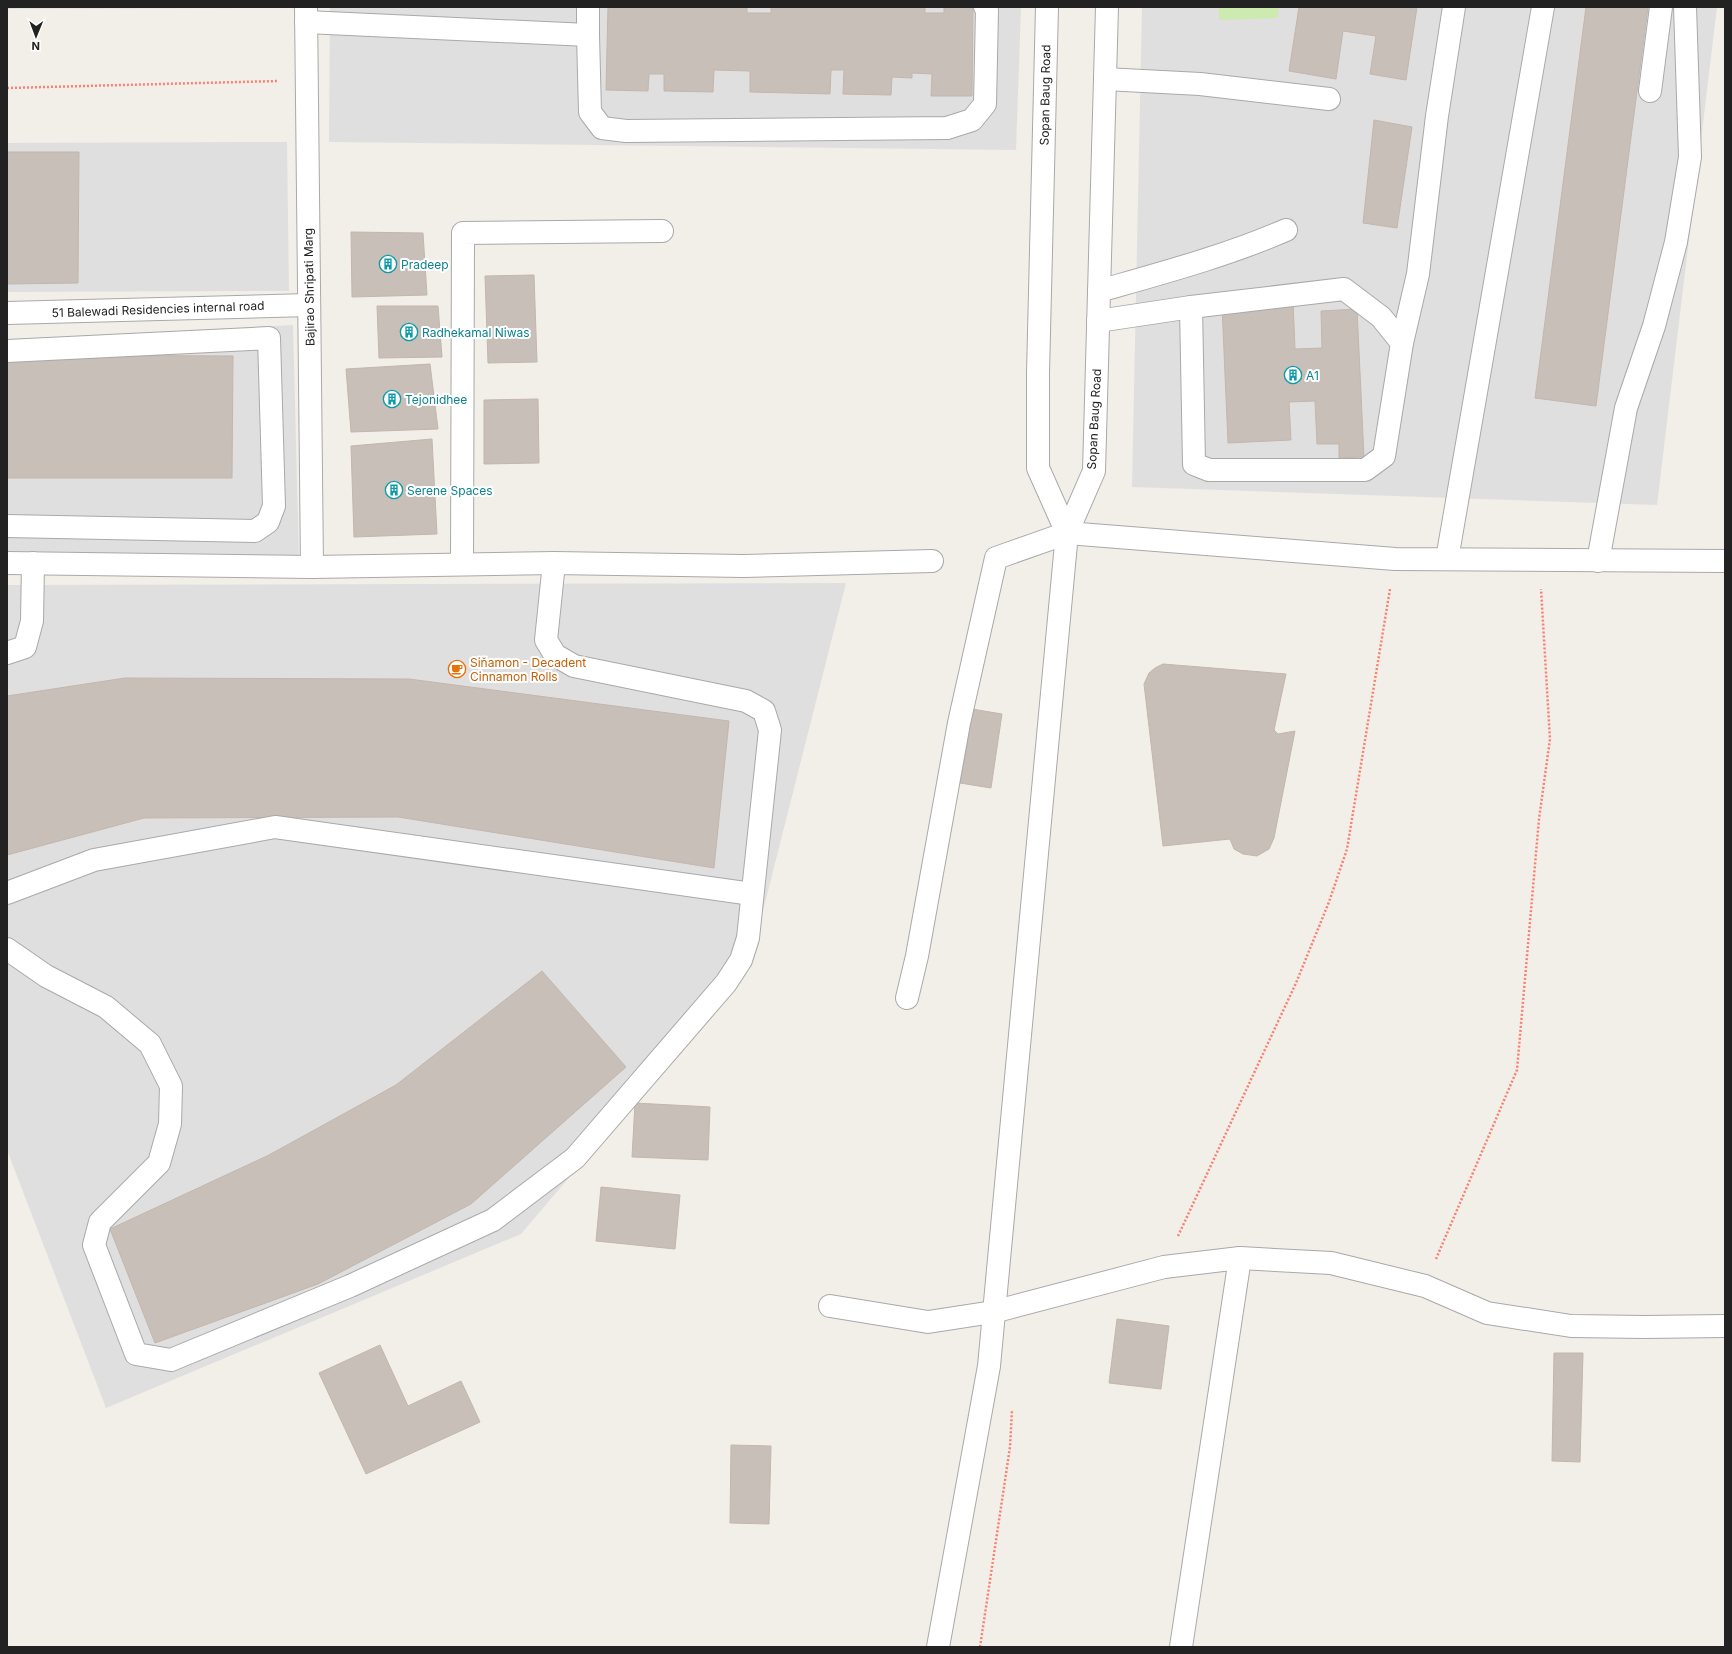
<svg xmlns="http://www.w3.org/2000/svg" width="1732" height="1654" font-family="Inter,sans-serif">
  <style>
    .residential { fill: #e0dfdf }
    .garden { fill: #cdebb0 }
    .building { fill: #c7bfb8; stroke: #c4b6ab }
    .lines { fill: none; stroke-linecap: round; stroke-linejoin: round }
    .minor-casing { stroke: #a9a9a9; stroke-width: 24 }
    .path { stroke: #fa8072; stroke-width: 2.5; stroke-dasharray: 2 2; stroke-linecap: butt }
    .minor { stroke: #fff; stroke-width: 22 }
    .labels { text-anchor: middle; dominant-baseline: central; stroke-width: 4; stroke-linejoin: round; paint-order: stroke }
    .street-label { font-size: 12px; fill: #222; stroke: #fff }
    .culture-label { font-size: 12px; fill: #0d838f; stroke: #fff; text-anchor: start }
    .food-label { font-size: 12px; fill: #c56008; stroke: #fff; text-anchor: start }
  </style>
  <rect width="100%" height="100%" fill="#f2efe9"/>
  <g class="residential">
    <polygon points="7,7 286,7 286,8 7,9"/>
    <polygon points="330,7 1021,7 1016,150 329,142"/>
    <polygon points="1142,7 1717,7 1657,505 1132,487"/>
    <polygon points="287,142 289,291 7,292 7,143"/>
    <polygon points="293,325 299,559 7,552 7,340"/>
    <polygon points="846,583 749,966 521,1234 106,1408 7,1150 7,585"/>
  </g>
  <polygon class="garden" points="1219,7 1279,7 1277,18 1219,20"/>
  <g class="building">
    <polygon points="608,7 747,7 747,13 771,13 771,7 925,7 925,13 944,13 944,7 973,7 972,96 931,96 932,74 912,73 912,78 892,77 891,95 843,94 844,70 831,70 830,94 750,92 750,71 714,70 713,92 664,91 664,74 649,74 648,91 606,90"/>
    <polygon points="1299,7 1417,7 1406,80 1370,74 1376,36 1343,31 1336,79 1289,71"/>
    <polygon points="1586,7 1648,7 1596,406 1535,398"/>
    <polygon points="1374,120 1412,127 1397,228 1363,223"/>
    <polygon points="7,152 79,152 78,283 7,284"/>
    <polygon points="351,232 423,233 427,295 352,297"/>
    <polygon points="534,275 537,362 488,363 485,276"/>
    <polygon points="1293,302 1295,349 1322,348 1321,311 1357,309 1364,457 1339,458 1339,444 1317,444 1315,401 1289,402 1291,440 1228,443 1222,306"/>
    <polygon points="377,306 438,306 442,357 379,358"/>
    <polygon points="7,355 233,356 232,478 7,478"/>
    <polygon points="430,364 438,429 351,432 346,369"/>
    <polygon points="538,399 539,463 484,464 484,400"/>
    <polygon points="432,439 437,534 354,537 351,446"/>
    <polygon points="1163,664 1286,674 1274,730 1278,734 1295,731 1274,838 1269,849 1257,856 1243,854 1234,849 1230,839 1163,846 1144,684 1149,673 1155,668"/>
    <polygon points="125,678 409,679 729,721 714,868 398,817 144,818 7,855 7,696"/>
    <polygon points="972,709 1002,714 991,788 960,783"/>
    <polygon points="542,971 626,1067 471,1204 318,1284 155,1343 110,1229 269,1155 396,1085"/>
    <polygon points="635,1103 710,1107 708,1160 632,1157"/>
    <polygon points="601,1187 680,1195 675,1249 596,1241"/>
    <polygon points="1117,1319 1169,1326 1161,1389 1109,1383"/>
    <polygon points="380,1345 408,1406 461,1381 480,1422 366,1474 319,1373"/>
    <polygon points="1554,1353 1583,1353 1580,1462 1552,1461"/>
    <polygon points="731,1445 771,1446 769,1524 730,1523"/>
  </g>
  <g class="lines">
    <defs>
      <g id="minor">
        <polyline points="306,7 312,567"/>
        <polyline points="1047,7 1038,373 1038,468 1067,533"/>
        <polyline points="306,22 588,35 588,7"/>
        <polyline points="588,35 590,112 602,128 626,131 947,128 972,120 985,104 987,10 985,7"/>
        <polyline points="1105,79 1200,84 1329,99"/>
        <polyline points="1650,91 1661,7"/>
        <path d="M1099,291c63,-18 127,-35 187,-61"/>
        <polyline points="1191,307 1194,464 1209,470 1365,470 1384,456 1402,343 1418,274 1437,116 1454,7"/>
        <polyline points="7,313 309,305"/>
        <polyline points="1098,321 1191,307 1344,289 1381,317 1402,343"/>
        <polyline points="7,351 269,338 274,506 268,522 255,531 7,526"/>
        <polyline points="1447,559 1543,7"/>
        <polyline points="1598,561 1626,408 1654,326 1676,242 1690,157 1685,7"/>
        <polyline points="7,563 312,567 554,563 743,566 932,561"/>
        <polyline points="462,564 463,233 662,231"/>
        <polyline points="7,653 25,647 32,621 33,563"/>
        <polyline points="7,893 94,860 275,827 752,894"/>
        <polyline points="7,949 46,976 106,1007 150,1044 171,1086 170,1124 159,1163 100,1222 94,1245 136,1354 171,1360 350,1286 493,1220 575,1158 726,983 741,960 748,938 770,730 764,711 746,701 574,666 555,655 546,640 554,563"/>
        <polyline points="907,998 917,956 959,723 996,558 1067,533 1395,559 1725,561"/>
        <polyline points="830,1306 928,1322 993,1312 1164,1267 1240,1258 1331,1263 1425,1286 1487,1313 1571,1326 1645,1327 1725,1326"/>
        <polyline points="938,1647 989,1366 1067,533 1094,471 1107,7"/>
        <polyline points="1181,1647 1240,1258"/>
      </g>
    </defs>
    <use href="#minor" class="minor-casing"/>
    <g class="path">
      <polyline points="7,88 278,81"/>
      <polyline points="1178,1236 1296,983 1329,902 1347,849 1390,589"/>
      <polyline points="1436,1259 1517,1070 1539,819 1550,739 1541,589"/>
      <polyline points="980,1647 1010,1447 1012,1410"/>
    </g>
    <use href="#minor" class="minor"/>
  </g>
  <defs>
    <symbol id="building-ring" viewBox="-11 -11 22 22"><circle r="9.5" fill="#fff" stroke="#0f9aa8" stroke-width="1.5"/><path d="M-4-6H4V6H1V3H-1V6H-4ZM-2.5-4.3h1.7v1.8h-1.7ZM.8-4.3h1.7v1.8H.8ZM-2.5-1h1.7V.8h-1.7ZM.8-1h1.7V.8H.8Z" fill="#0f9aa8"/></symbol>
    <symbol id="cafe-ring" viewBox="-11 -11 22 22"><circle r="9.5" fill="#fff" stroke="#e8710a" stroke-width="1.5"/><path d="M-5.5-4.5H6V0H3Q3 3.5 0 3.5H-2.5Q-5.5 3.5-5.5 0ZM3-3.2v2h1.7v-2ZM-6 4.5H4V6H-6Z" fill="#e8710a"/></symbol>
  </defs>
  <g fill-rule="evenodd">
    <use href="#building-ring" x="378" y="254" width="20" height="20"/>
    <use href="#building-ring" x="399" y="322" width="20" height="20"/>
    <use href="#building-ring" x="1283" y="365" width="20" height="20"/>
    <use href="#building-ring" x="382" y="389" width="20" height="20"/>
    <use href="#building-ring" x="384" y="480" width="20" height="20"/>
    <use href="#cafe-ring" x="447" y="659" width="20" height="20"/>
  </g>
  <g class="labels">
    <g class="street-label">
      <text transform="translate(1045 95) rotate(-89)">Sopan Baug Road</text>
      <text transform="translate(309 287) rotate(-91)">Bajirao Shripati Marg</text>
      <text transform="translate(158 309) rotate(-2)">51 Balewadi Residencies internal road</text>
      <text transform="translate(1094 419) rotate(-87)">Sopan Baug Road</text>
    </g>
    <g class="culture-label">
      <text x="401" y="264">Pradeep</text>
      <text x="422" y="332">Radhekamal Niwas</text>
      <text x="1306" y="375">A1</text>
      <text x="405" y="399">Tejonidhee</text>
      <text x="407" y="490">Serene Spaces</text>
    </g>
    <g class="food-label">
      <text x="470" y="662">Siňamon - Decadent<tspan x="470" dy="14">Cinnamon Rolls</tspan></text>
    </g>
  </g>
  <rect width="1732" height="1654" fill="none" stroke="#222222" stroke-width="16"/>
  <g transform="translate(36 36) rotate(181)" stroke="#ffffff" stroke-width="3" paint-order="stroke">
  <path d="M0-3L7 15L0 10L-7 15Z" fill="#222222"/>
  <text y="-6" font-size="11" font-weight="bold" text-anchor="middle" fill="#222222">N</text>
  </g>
</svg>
